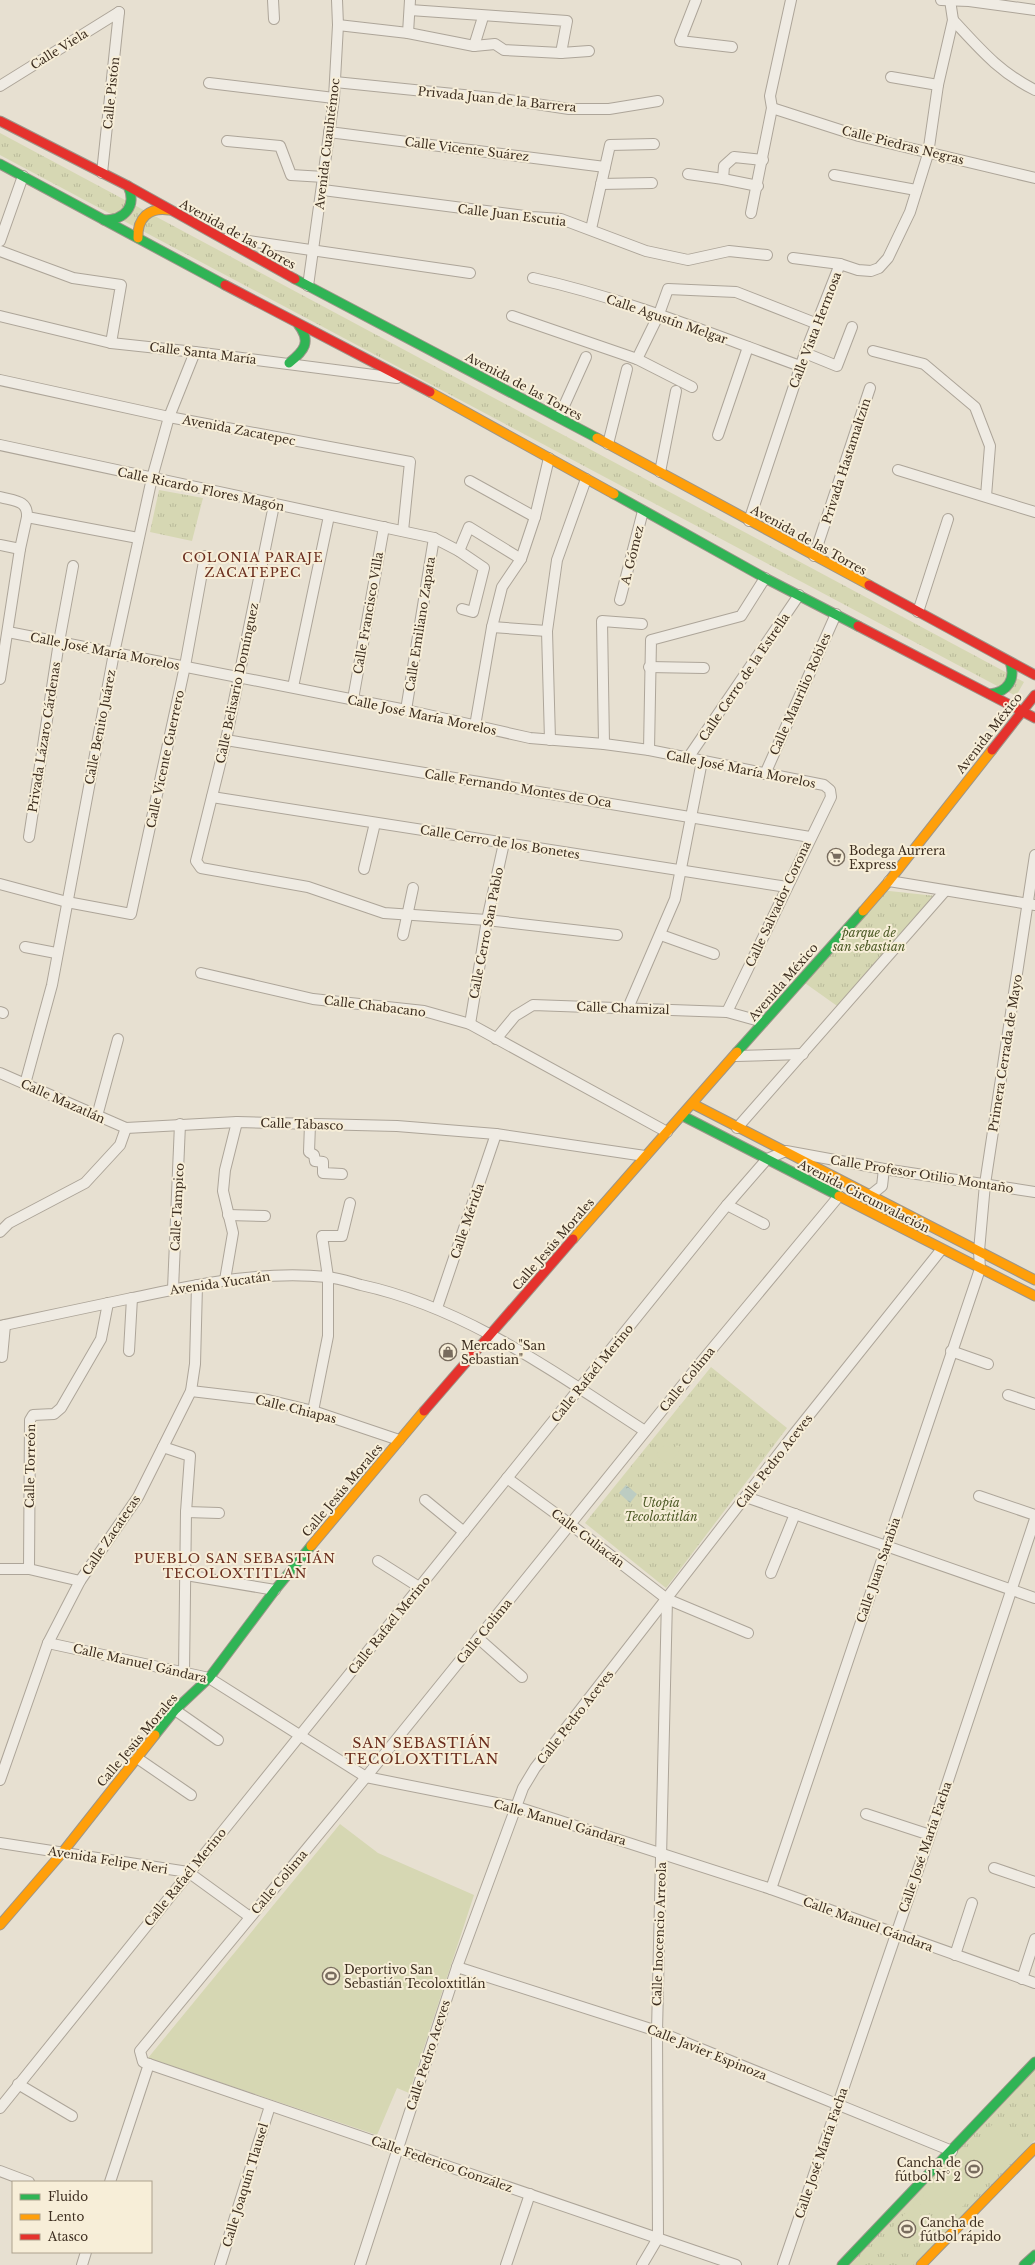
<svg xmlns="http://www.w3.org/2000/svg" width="1035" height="2265" font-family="'Libre Baskerville',serif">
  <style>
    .park { fill: url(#park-tufts) }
    .garden { fill: #d6d7b3 }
    .water { fill: url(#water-ripples) }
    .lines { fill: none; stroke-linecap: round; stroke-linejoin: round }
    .street-casing { stroke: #ada599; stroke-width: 12 }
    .fast-casing { stroke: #9c958a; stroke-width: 11 }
    .slow-casing { stroke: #9c958a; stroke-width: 11 }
    .jam-casing { stroke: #9c958a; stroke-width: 11 }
    .street { stroke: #efebe3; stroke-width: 10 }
    .fast { stroke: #30b455; stroke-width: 9 }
    .slow { stroke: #ff9f0a; stroke-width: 9 }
    .jam { stroke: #e5322d; stroke-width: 9 }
    .labels { text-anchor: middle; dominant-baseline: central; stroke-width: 4; stroke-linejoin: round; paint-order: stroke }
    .street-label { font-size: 12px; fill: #3d2e20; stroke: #f7eed8 }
    .poi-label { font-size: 12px; fill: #3d2e20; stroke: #f7eed8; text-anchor: start }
    .park-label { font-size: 12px; font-style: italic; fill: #4d5a26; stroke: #f7eed8 }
    .neighbourhood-label { font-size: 13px; letter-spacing: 1px; fill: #6b2e1e; stroke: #f7eed8 }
    .quarter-label { font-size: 14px; letter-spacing: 1px; fill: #6b2e1e; stroke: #f7eed8 }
  </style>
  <defs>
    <pattern id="park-tufts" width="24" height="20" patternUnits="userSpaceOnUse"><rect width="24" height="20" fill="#d6d7b3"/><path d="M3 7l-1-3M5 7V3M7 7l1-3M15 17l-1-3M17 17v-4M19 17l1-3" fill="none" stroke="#b9b99a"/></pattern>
    <pattern id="water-ripples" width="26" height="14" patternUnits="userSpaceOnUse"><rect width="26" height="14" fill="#bcccc2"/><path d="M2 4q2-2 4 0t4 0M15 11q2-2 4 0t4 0" fill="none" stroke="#a2b0a6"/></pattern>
  </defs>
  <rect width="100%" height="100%" fill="#e7e0d1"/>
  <g class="park">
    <polygon points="0,133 1024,682 1016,696 0,155"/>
    <polygon points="159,490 203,498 192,541 150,532"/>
    <polygon points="880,890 936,896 840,1008 802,981"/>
    <polygon points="711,1367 787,1428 666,1588 585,1523"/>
    <polygon points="1035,2068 1035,2140 914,2265 846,2265"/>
  </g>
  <g class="garden">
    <polygon points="665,1444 672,1450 677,1445 682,1448 668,1465 656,1455"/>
    <polygon points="340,1824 378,1853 474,1895 409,2093 397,2088 377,2135 148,2058"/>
    <polygon points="999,2118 1027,2142 951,2218 922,2195"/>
    <polygon points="917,2200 933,2218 897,2256 881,2240"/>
  </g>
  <polygon class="water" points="626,1485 637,1494 630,1503 619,1493"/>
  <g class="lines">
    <defs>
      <g id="street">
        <polyline points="273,0 274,19"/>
        <polyline points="696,0 680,41 732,47"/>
        <polyline points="941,0 969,1 1035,10"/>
        <polyline points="410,10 567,21 561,53"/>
        <path d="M953,20c27,29 46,52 82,70"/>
        <polyline points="338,25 408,33 474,46 495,44 504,50 561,53 589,51"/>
        <polyline points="408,33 410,0"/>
        <polyline points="474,46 483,17"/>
        <polyline points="891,77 938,85"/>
        <polyline points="335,82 503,99 569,109 609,109 658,101"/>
        <polyline points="209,83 334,98"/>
        <polyline points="0,86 119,12"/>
        <polyline points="772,108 859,136 1035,178"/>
        <polyline points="329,132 605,167"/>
        <polyline points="227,141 280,146 291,175 324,177"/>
        <polyline points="102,173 119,12"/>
        <polyline points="688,174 723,179 724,166 734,157 763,160"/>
        <polyline points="834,175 916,190"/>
        <polyline points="723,179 758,186"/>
        <polyline points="601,184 652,183"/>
        <polyline points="323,190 532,217 561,219 646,251 688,260 729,251 767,255"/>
        <polyline points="751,213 772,108 770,96 791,0"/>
        <polyline points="591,229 610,145 654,144"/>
        <polyline points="228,238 470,273"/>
        <polyline points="0,241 23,176"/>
        <polyline points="0,251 73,278 121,285 111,343"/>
        <polyline points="793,258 840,264 858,270 871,271 879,268 888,258 910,212 928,154 938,85 953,20 950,0"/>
        <path d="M533,278c91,20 179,56 267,88"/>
        <polyline points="308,286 334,98 338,25 337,0"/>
        <polyline points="0,316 111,343 195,352 397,378"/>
        <polyline points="512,316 637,359 692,387"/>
        <polyline points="873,351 924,364 975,407 990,446 986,496"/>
        <polyline points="805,353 837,366 852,327"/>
        <polyline points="637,359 659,314 668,289 736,292 815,323"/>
        <polyline points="0,380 169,417 410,462 403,531"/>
        <polyline points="559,417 586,357"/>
        <polyline points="718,435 748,347"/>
        <polyline points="608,444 627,369"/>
        <polyline points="0,445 434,538 459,551 484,568 473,612 462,609"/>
        <polyline points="898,470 1035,512"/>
        <polyline points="660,472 676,391"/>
        <polyline points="470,481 535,517"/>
        <path d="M0,497c14,4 28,3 27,20l111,21"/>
        <polyline points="274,505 226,740 196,861 201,868 308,887 384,913 487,920 617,935"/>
        <polyline points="749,521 805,353 840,264"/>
        <polyline points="0,545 20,549"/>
        <polyline points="459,551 469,527 521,559"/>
        <polyline points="814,556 870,388"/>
        <polyline points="620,600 643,511"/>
        <polyline points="918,612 948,519"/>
        <polyline points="492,627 547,631"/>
        <polyline points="8,632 406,710 530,738 604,744 649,750 824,785 830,790 831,797 727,1012"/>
        <polyline points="649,667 704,668"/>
        <polyline points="0,679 20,549 27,517"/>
        <polyline points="293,687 329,516"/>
        <polyline points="353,699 384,527"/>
        <polyline points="406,710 434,538"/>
        <polyline points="475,726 492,627 502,587 521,559 535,517 549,458"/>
        <polyline points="226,740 810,837"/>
        <polyline points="550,740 547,631 557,560 586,479"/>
        <polyline points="604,744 602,621 642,624"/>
        <polyline points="649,750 651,640 741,616 765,578"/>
        <polyline points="688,758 799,595"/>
        <polyline points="765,774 836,614"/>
        <polyline points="212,797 787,887"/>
        <polyline points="29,837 59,642 73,566"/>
        <polyline points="364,869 375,823"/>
        <polyline points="889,881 1035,905"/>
        <polyline points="0,884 67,902 131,914 185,666 205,556"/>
        <polyline points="403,935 413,888"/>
        <polyline points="661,935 714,954"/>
        <polyline points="25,947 56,953"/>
        <polyline points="201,973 313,999 424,1011 470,1024 667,1132"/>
        <polyline points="628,1008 675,899 702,761"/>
        <polyline points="0,1012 3,1013"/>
        <polyline points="470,1024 487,920 504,843"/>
        <polyline points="496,1039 515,1016 533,1005 727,1012 763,1022"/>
        <polyline points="736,1056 803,1054"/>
        <polyline points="0,1073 126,1128 237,1122 397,1126 496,1134 645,1156"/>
        <polyline points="25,1084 52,985 114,653 152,478 169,417 195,352"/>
        <polyline points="97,1116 118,1039"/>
        <polyline points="310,1124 309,1152 314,1155 315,1161 323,1162 323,1173 342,1174"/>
        <polyline points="737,1128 945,891"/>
        <polyline points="867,1198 882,1186 884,1169"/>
        <polyline points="727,1205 764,1224"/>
        <polyline points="228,1215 265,1216"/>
        <polyline points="0,1232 9,1223 85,1183 120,1145 126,1128"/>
        <polyline points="225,1280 233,1233 223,1191 225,1170 237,1122"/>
        <polyline points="173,1289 180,1124"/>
        <polyline points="437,1308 496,1134"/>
        <path d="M0,1326c44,-9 88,-19 132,-28 64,-13 129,-28 195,-21 11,1 23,5 34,8 106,23 194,88 284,146"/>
        <polyline points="129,1351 132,1298"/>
        <polyline points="951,1351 988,1364"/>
        <polyline points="2,1357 5,1325"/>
        <polyline points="191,1391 268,1400 313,1411 399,1440"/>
        <polyline points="1008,1395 1035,1404"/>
        <polyline points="313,1411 328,1336 328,1277 322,1236 342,1236 350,1203"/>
        <polyline points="163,1447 190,1456 186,1512 184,1673"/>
        <polyline points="507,1478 570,1524 667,1599 748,1633"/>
        <polyline points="979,1496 1035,1515"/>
        <polyline points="746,1497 1035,1598"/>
        <polyline points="425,1500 464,1532"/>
        <polyline points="186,1512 219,1513"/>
        <polyline points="378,1561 419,1587"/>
        <polyline points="0,1569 29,1569 80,1581"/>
        <polyline points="29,1569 30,1420 33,1415 54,1414 61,1408 101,1339 108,1303"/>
        <polyline points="771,1573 795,1514"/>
        <polyline points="186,1575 275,1590"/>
        <polyline points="478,1638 522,1677"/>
        <polyline points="48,1643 209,1678 366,1777 517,1807 771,1889 1035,1983"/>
        <polyline points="175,1710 218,1740"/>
        <polyline points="137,1758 191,1795"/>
        <polyline points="0,1780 48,1643 80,1581 138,1497 191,1391 195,1364 197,1285"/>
        <polyline points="866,1814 930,1835"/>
        <polyline points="0,1843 188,1872 250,1917"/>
        <polyline points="994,1868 1035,1882"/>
        <polyline points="771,1889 980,1269 979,1251 985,1184 1035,855"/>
        <polyline points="955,1955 972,1903"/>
        <polyline points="457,1967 657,2031 952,2151"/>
        <polyline points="1022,1979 1035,1939"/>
        <polyline points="18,2084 72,2116"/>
        <polyline points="0,2108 727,1205 767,1159 786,1151 884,1169 1035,1192"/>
        <polyline points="0,2171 29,2182"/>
        <polyline points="110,2182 149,2064"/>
        <polyline points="82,2265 86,2252"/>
        <polyline points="220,2265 270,2106"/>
        <polyline points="360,2265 457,1967 523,1788 535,1768 794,1434 941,1250"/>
        <polyline points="506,2265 530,2194"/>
        <polyline points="642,2265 658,2238 657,2031 667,1599"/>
        <polyline points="736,2265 143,2062 140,2051 366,1777 702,1361 839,1196"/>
        <polyline points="783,2265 930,1835 1035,1519"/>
      </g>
      <g id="fast">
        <polyline points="0,164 225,285"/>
        <path d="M104,220c21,0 33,-14 24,-34"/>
        <polyline points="295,279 597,438"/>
        <path d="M289,363c15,-12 23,-21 9,-39"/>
        <polyline points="614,494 765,578 858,626"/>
        <path d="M990,694c18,-2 26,-15 20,-32"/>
        <polyline points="737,1052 863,911"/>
        <polyline points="683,1116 839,1196"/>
        <polyline points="155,1735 175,1710 209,1678 275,1590 311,1546"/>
        <polyline points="842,2265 1035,2062"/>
        <polyline points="1024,2265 1035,2255"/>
      </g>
      <g id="slow">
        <path d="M138,238c-1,-20 11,-31 31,-28"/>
        <polyline points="430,392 614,494"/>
        <polyline points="597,438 869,585"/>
        <polyline points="863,911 889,881 992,750"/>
        <polyline points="693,1104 1035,1280"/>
        <polyline points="839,1196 1035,1296"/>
        <polyline points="573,1239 737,1052"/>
        <polyline points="311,1546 424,1411"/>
        <polyline points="0,1925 62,1853 155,1735"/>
        <polyline points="921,2265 1035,2148"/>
      </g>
      <g id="jam">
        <polyline points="0,121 128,186 295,279"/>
        <polyline points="225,285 430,392"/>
        <polyline points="869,585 1035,675"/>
        <polyline points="858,626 1035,718"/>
        <polyline points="992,750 1035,695"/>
        <polyline points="424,1411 573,1239"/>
      </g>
    </defs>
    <use href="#street" class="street-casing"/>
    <use href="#fast" class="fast-casing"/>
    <use href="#slow" class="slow-casing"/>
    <use href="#jam" class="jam-casing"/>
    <use href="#street" class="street"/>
    <use href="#fast" class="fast"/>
    <use href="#slow" class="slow"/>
    <use href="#jam" class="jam"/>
  </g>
  <defs>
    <symbol id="supermarket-ring" viewBox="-11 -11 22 22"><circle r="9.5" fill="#f7eed8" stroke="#786c5e" stroke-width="1.5"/><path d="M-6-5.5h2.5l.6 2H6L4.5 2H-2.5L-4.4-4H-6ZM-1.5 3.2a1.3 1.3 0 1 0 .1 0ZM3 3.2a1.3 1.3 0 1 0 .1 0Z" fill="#786c5e"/></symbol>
    <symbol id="shop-ring" viewBox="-11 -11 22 22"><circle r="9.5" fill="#f7eed8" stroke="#786c5e" stroke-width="1.5"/><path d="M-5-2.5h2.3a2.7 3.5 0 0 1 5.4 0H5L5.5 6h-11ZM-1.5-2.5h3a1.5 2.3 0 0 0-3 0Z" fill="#786c5e"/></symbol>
    <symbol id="stadium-ring" viewBox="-11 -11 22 22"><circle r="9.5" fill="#f7eed8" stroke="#786c5e" stroke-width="1.5"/><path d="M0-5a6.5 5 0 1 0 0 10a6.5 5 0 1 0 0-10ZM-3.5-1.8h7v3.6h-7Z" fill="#786c5e"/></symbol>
  </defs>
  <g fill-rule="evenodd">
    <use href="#supermarket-ring" x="826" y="847" width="20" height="20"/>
    <use href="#shop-ring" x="438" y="1342" width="20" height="20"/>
    <use href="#stadium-ring" x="321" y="1966" width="20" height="20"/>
    <use href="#stadium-ring" x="964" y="2159" width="20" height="20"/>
    <use href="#stadium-ring" x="897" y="2219" width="20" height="20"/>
  </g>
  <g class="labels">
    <g class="street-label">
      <text transform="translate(59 49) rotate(-32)">Calle Viela</text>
      <text transform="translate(111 93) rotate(-84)">Calle Pistón</text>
      <text transform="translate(497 99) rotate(6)">Privada Juan de la Barrera</text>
      <text transform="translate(327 144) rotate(-83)">Avenida Cuauhtémoc</text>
      <text transform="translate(903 145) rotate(14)">Calle Piedras Negras</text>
      <text transform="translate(467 149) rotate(7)">Calle Vicente Suárez</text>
      <text transform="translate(512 215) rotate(7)">Calle Juan Escutia</text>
      <text transform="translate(238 234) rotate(29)">Avenida de las Torres</text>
      <text transform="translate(667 319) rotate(19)">Calle Agustín Melgar</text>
      <text transform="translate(815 330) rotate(-69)">Calle Vista Hermosa</text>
      <text transform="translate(203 353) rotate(7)">Calle Santa María</text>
      <text transform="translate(524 386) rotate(28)">Avenida de las Torres</text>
      <text transform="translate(239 430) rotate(11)">Avenida Zacatepec</text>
      <text transform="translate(846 461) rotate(-72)">Privada Hastamaltzin</text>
      <text transform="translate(201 489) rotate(12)">Calle Ricardo Flores Magón</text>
      <text transform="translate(809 540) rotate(29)">Avenida de las Torres</text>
      <text transform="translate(632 555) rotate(-76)">A. Gómez</text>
      <text transform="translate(368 613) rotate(-80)">Calle Francisco Villa</text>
      <text transform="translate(420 624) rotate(-81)">Calle Emiliano Zapata</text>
      <text transform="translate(105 651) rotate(11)">Calle José María Morelos</text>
      <text transform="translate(744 677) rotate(-56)">Calle Cerro de la Estrella</text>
      <text transform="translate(237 683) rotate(-78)">Calle Belisario Domínguez</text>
      <text transform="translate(800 694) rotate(-66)">Calle Maurilio Robles</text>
      <text transform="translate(422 715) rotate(12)">Calle José María Morelos</text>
      <text transform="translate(100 727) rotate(-79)">Calle Benito Juárez</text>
      <text transform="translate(989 733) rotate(-52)">Avenida México</text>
      <text transform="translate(44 737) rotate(-81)">Privada Lázaro Cárdenas</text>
      <text transform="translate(165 759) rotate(-78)">Calle Vicente Guerrero</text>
      <text transform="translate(741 769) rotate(11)">Calle José María Morelos</text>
      <text transform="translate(518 788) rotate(9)">Calle Fernando Montes de Oca</text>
      <text transform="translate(500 842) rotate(9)">Calle Cerro de los Bonetes</text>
      <text transform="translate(778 904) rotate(-65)">Calle Salvador Corona</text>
      <text transform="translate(486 933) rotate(-79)">Calle Cerro San Pablo</text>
      <text transform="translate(783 982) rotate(-49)">Avenida México</text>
      <text transform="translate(375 1006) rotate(7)">Calle Chabacano</text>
      <text transform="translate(623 1008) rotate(2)">Calle Chamizal</text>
      <text transform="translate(1005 1053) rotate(-81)">Primera Cerrada de Mayo</text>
      <text transform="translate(63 1101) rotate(24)">Calle Mazatlán</text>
      <text transform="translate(302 1124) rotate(2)">Calle Tabasco</text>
      <text transform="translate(922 1174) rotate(9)">Calle Profesor Otilio Montaño</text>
      <text transform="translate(864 1196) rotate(27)">Avenida Circunvalación</text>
      <text transform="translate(177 1207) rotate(-87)">Calle Tampico</text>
      <text transform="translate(467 1221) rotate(-71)">Calle Mérida</text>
      <text transform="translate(553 1244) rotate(-49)">Calle Jesús Morales</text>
      <text transform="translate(220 1283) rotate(-8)">Avenida Yucatán</text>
      <text transform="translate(592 1373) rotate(-51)">Calle Rafaél Merino</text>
      <text transform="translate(687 1379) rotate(-51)">Calle Colima</text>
      <text transform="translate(296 1409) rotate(14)">Calle Chiapas</text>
      <text transform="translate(774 1461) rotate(-52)">Calle Pedro Aceves</text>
      <text transform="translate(30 1466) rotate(-89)">Calle Torreón</text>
      <text transform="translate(342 1490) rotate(-50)">Calle Jesús Morales</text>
      <text transform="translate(111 1535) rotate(-56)">Calle Zacatecas</text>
      <text transform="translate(588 1538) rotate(37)">Calle Culiacán</text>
      <text transform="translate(878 1570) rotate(-71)">Calle Juan Sarabia</text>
      <text transform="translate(389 1625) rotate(-51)">Calle Rafaél Merino</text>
      <text transform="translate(484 1631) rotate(-51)">Calle Colima</text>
      <text transform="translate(140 1663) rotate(13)">Calle Manuel Gándara</text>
      <text transform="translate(575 1717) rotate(-52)">Calle Pedro Aceves</text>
      <text transform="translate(137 1740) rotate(-50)">Calle Jesús Morales</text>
      <text transform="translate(560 1822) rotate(16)">Calle Manuel Gándara</text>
      <text transform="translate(925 1847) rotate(-71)">Calle José María Facha</text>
      <text transform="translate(108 1860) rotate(9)">Avenida Felipe Neri</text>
      <text transform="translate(185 1877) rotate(-51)">Calle Rafaél Merino</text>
      <text transform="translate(279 1882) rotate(-50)">Calle Colima</text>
      <text transform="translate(868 1924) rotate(20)">Calle Manuel Gándara</text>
      <text transform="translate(659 1934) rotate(-88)">Calle Inocencio Arreola</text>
      <text transform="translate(707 2052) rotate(22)">Calle Javier Espinoza</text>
      <text transform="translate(428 2055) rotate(-72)">Calle Pedro Aceves</text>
      <text transform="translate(821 2153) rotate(-71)">Calle José María Facha</text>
      <text transform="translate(442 2164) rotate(19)">Calle Federico González</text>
      <text transform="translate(245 2185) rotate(-73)">Calle Joaquín Tlausel</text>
    </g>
    <g class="poi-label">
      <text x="849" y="850">Bodega Aurrera<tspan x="849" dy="14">Express</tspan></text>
      <text x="461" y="1345">Mercado "San<tspan x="461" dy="14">Sebastian"</tspan></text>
      <text x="344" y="1969">Deportivo San<tspan x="344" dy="14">Sebastián Tecoloxtitlán</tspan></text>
      <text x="961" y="2162" text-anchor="end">Cancha de<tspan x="961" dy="14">fútbol N° 2</tspan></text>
      <text x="920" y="2222">Cancha de<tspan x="920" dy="14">fútbol rápido</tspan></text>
    </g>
    <g class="park-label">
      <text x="869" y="932">parque de<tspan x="869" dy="14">san sebastian</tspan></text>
      <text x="661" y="1502">Utopía<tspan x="661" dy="14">Tecoloxtitlán</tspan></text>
    </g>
    <g class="neighbourhood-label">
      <text x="253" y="557">COLONIA PARAJE<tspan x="253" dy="15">ZACATEPEC</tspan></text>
      <text x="235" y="1558">PUEBLO SAN SEBASTIÁN<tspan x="235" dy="15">TECOLOXTITLAN</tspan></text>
    </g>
    <g class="quarter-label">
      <text x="422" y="1743">SAN SEBASTIÁN<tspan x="422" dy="16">TECOLOXTITLAN</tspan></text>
    </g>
  </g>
  <rect x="12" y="2181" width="140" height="72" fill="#f7eed8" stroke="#ada18e"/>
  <rect x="20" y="2194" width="20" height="6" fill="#30b455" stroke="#ada18e"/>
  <text x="48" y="2201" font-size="12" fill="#3d2e20">Fluido</text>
  <rect x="20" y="2214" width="20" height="6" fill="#ff9f0a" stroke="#ada18e"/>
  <text x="48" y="2221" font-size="12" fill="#3d2e20">Lento</text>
  <rect x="20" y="2234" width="20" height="6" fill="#e5322d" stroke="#ada18e"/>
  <text x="48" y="2241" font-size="12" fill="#3d2e20">Atasco</text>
</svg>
